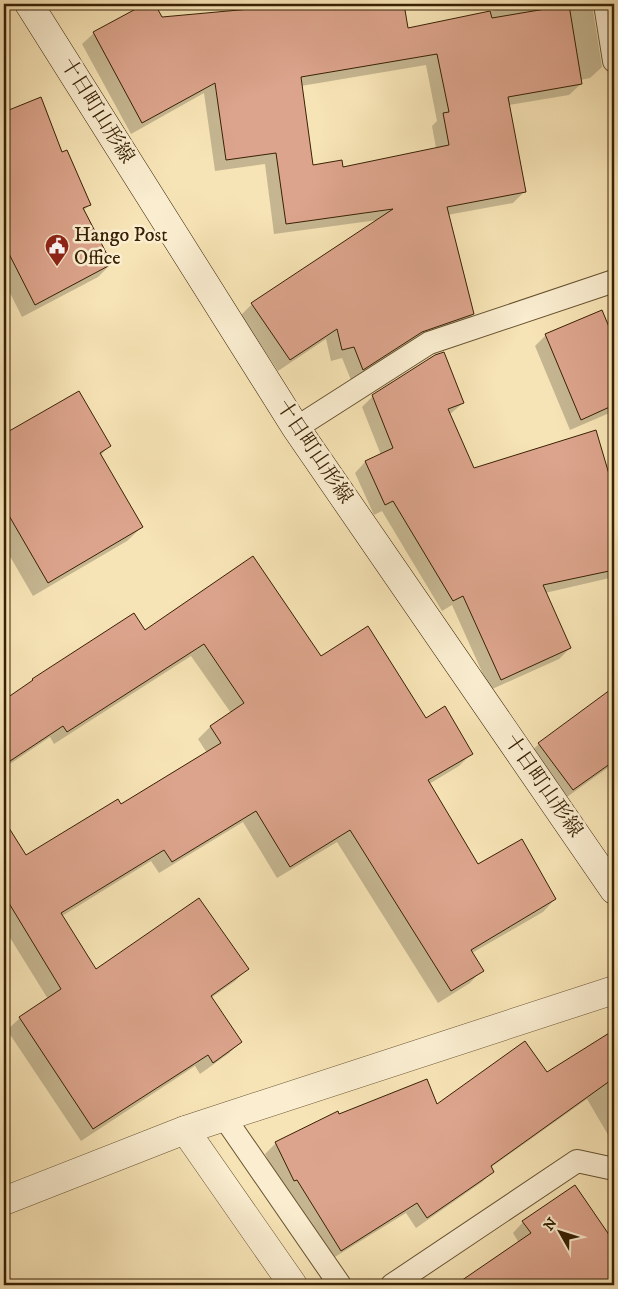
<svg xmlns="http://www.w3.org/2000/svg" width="618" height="1289" font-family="'IM FELL DW Pica','Noto Serif JP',serif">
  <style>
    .shadow { fill: #0003; fill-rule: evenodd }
    .building { fill: #dca48c; stroke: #382104; fill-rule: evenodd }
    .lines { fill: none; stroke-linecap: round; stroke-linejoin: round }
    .service-casing { stroke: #685230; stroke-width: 24 }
    .minor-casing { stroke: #685230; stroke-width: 29 }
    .tertiary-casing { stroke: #685230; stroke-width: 29 }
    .secondary-casing { stroke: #382104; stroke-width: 29 }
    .service { stroke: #faedd0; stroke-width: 22 }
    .minor { stroke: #faedd0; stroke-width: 28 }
    .tertiary { stroke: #faedd0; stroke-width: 28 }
    .secondary { stroke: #faedd0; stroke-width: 28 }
    .labels { text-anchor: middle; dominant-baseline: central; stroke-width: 5; stroke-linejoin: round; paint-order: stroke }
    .street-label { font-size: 20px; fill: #382104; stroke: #faedd0 }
    .poi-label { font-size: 20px; fill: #382104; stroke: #faedd0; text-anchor: start }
  </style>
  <rect width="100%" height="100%" fill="#f7e4b6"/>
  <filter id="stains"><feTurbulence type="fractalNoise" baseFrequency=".004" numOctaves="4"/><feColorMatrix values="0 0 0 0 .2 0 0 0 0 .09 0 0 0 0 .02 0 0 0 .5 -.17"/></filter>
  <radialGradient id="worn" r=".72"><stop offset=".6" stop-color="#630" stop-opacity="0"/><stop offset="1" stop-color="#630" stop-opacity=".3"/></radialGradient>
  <g class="shadow">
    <path d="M147,4h7l8,15 110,-11 -1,-4h131l5,26 115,-26h70l10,63 -12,11 -10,2 1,4 -12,11 -60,10 16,86 -12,12 -66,12 26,99 -11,11 -111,55 -9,-22 -11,3 -5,-22 -48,32 -37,-56 11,-11 126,-84 -104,14 -9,-70 -50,7 -11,-78 -73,41 -49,-90 12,-11zM426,65l11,56 -5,5 4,22 -94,20 -30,-2 -11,-80z"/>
    <polygon points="40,99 62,153 89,205 83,211 111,264 98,277 22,317 4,281 4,114"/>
    <polygon points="601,312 614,343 614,411 570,430 535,346 546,335"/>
    <polygon points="78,393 109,446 101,455 142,527 127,541 33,596 4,546 4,436"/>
    <polygon points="373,396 463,403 449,415 474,470 595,432 614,496 614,577 545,593 570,648 559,659 490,690 452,605 442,611 382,511 374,515 355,473 365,462 381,455 362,407"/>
    <polygon points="134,615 145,632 320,658 425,720 471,754 459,766 429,784 478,866 555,899 543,912 472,953 482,970 470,983 438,1003 337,842 277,878 243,822 159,873 151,861 62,916 96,971 247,969 235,981 211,998 241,1042 228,1054 200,1074 195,1066 81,1141 7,1030 20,1018 48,999 4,928 4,822 25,857 120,805 207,753 198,739 210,727 231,713 191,656 54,744 50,737 4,768 4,702"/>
    <polygon points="614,693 614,767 613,764 560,802 526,756 539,744 604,696"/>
    <polygon points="614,1031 614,1145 587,1099 490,1168 493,1171 482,1182 416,1228 406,1213 330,1260 284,1191 265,1154 276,1143 339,1115 436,1106 546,1074"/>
    <polygon points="574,1187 614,1244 614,1285 457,1285 519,1243 513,1233 523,1222"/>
    <polygon points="444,1280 447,1285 434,1285"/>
  </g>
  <g class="building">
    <path d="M145,4h10l7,13 121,-11v-2h121l4,24 82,-17 2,7 77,-13 13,79 -74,13 18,95 -79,15 27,107 -52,18 -59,38 -9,-23 -12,3 -5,-21 -47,31 -39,-57 142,-94 -107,15 -10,-71 -50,7 -11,-77 -73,40 -49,-91zM437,54l12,58 -6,1 6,32 -106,22 -1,-7 -29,5 -12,-88z"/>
    <polygon points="41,97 62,152 67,150 91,205 83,208 112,264 35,305 4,244 4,112"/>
    <polygon points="602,310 614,339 614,405 581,420 545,334"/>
    <polygon points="444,352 464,403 448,409 474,468 596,430 614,491 614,570 543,585 571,648 501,680 463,596 453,601 393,501 385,505 365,461 393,448 372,395 435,355"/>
    <polygon points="79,391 111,446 100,453 143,527 48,583 4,507 4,434"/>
    <polygon points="253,556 321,656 368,626 426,718 445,706 473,754 428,780 478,864 522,839 556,899 471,950 484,971 451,991 350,830 290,867 256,811 172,862 164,850 61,913 96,969 199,898 249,969 211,996 242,1042 213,1063 208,1055 93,1129 19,1017 61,989 4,895 4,820 26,855 118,799 121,804 221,743 210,726 244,703 204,644 67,732 63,726 4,765 4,700 33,680 32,679 134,613 145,630"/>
    <polygon points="614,687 614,761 573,790 538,743"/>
    <polygon points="614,1030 614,1078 491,1166 494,1172 427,1218 417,1203 341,1251 297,1180 294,1181 275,1142 338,1111 339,1114 427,1079 437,1104 525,1041 547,1072"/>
    <polygon points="575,1185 614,1242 614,1285 455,1285 531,1233 522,1221"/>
  </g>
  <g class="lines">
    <defs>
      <g id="service">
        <polyline points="605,4 614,61"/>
        <polyline points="296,428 429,343 614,281"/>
        <polyline points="224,1117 340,1285"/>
        <polyline points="392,1285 577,1161 614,1169"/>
      </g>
      <polyline id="minor" points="185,1130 293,1285"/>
      <polyline id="tertiary" points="4,1201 185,1130 614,990"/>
      <polyline id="secondary" points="29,4 296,428 614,890"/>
    </defs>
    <use href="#service" class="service-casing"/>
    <use href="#minor" class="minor-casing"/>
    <use href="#tertiary" class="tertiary-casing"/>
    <use href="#secondary" class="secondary-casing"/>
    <use href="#service" class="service"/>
    <use href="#minor" class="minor"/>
    <use href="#tertiary" class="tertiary"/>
    <use href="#secondary" class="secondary"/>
  </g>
  <defs>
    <symbol id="civic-pin" viewBox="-11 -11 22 30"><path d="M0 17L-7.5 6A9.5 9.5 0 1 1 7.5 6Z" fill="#8f2418" stroke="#faedd0"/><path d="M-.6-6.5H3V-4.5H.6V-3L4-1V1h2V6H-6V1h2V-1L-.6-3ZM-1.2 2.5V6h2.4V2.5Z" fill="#fff"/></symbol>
  </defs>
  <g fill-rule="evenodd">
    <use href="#civic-pin" x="43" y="232" width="28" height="38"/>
  </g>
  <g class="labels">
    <g class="street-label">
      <text transform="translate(97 111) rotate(58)">十日町山形線</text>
      <text transform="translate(314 452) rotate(56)">十日町山形線</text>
      <text transform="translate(543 786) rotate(55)">十日町山形線</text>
    </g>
    <g class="poi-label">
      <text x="74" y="235">Hango Post<tspan x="74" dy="23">Office</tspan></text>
    </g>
  </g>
  <rect width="618" height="1289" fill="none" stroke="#f7e4b6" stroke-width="20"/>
  <rect x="5" y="5" width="608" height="1279" fill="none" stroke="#382104" stroke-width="2.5"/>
  <rect x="10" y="10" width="598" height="1269" fill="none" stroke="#382104"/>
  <g transform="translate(560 1232) rotate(309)" stroke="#faedd0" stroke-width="4" paint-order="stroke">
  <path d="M0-4L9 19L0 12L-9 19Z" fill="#382104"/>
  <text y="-8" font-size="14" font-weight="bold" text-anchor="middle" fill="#382104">N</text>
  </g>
  <rect width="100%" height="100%" filter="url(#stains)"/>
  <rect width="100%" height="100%" fill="url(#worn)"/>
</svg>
